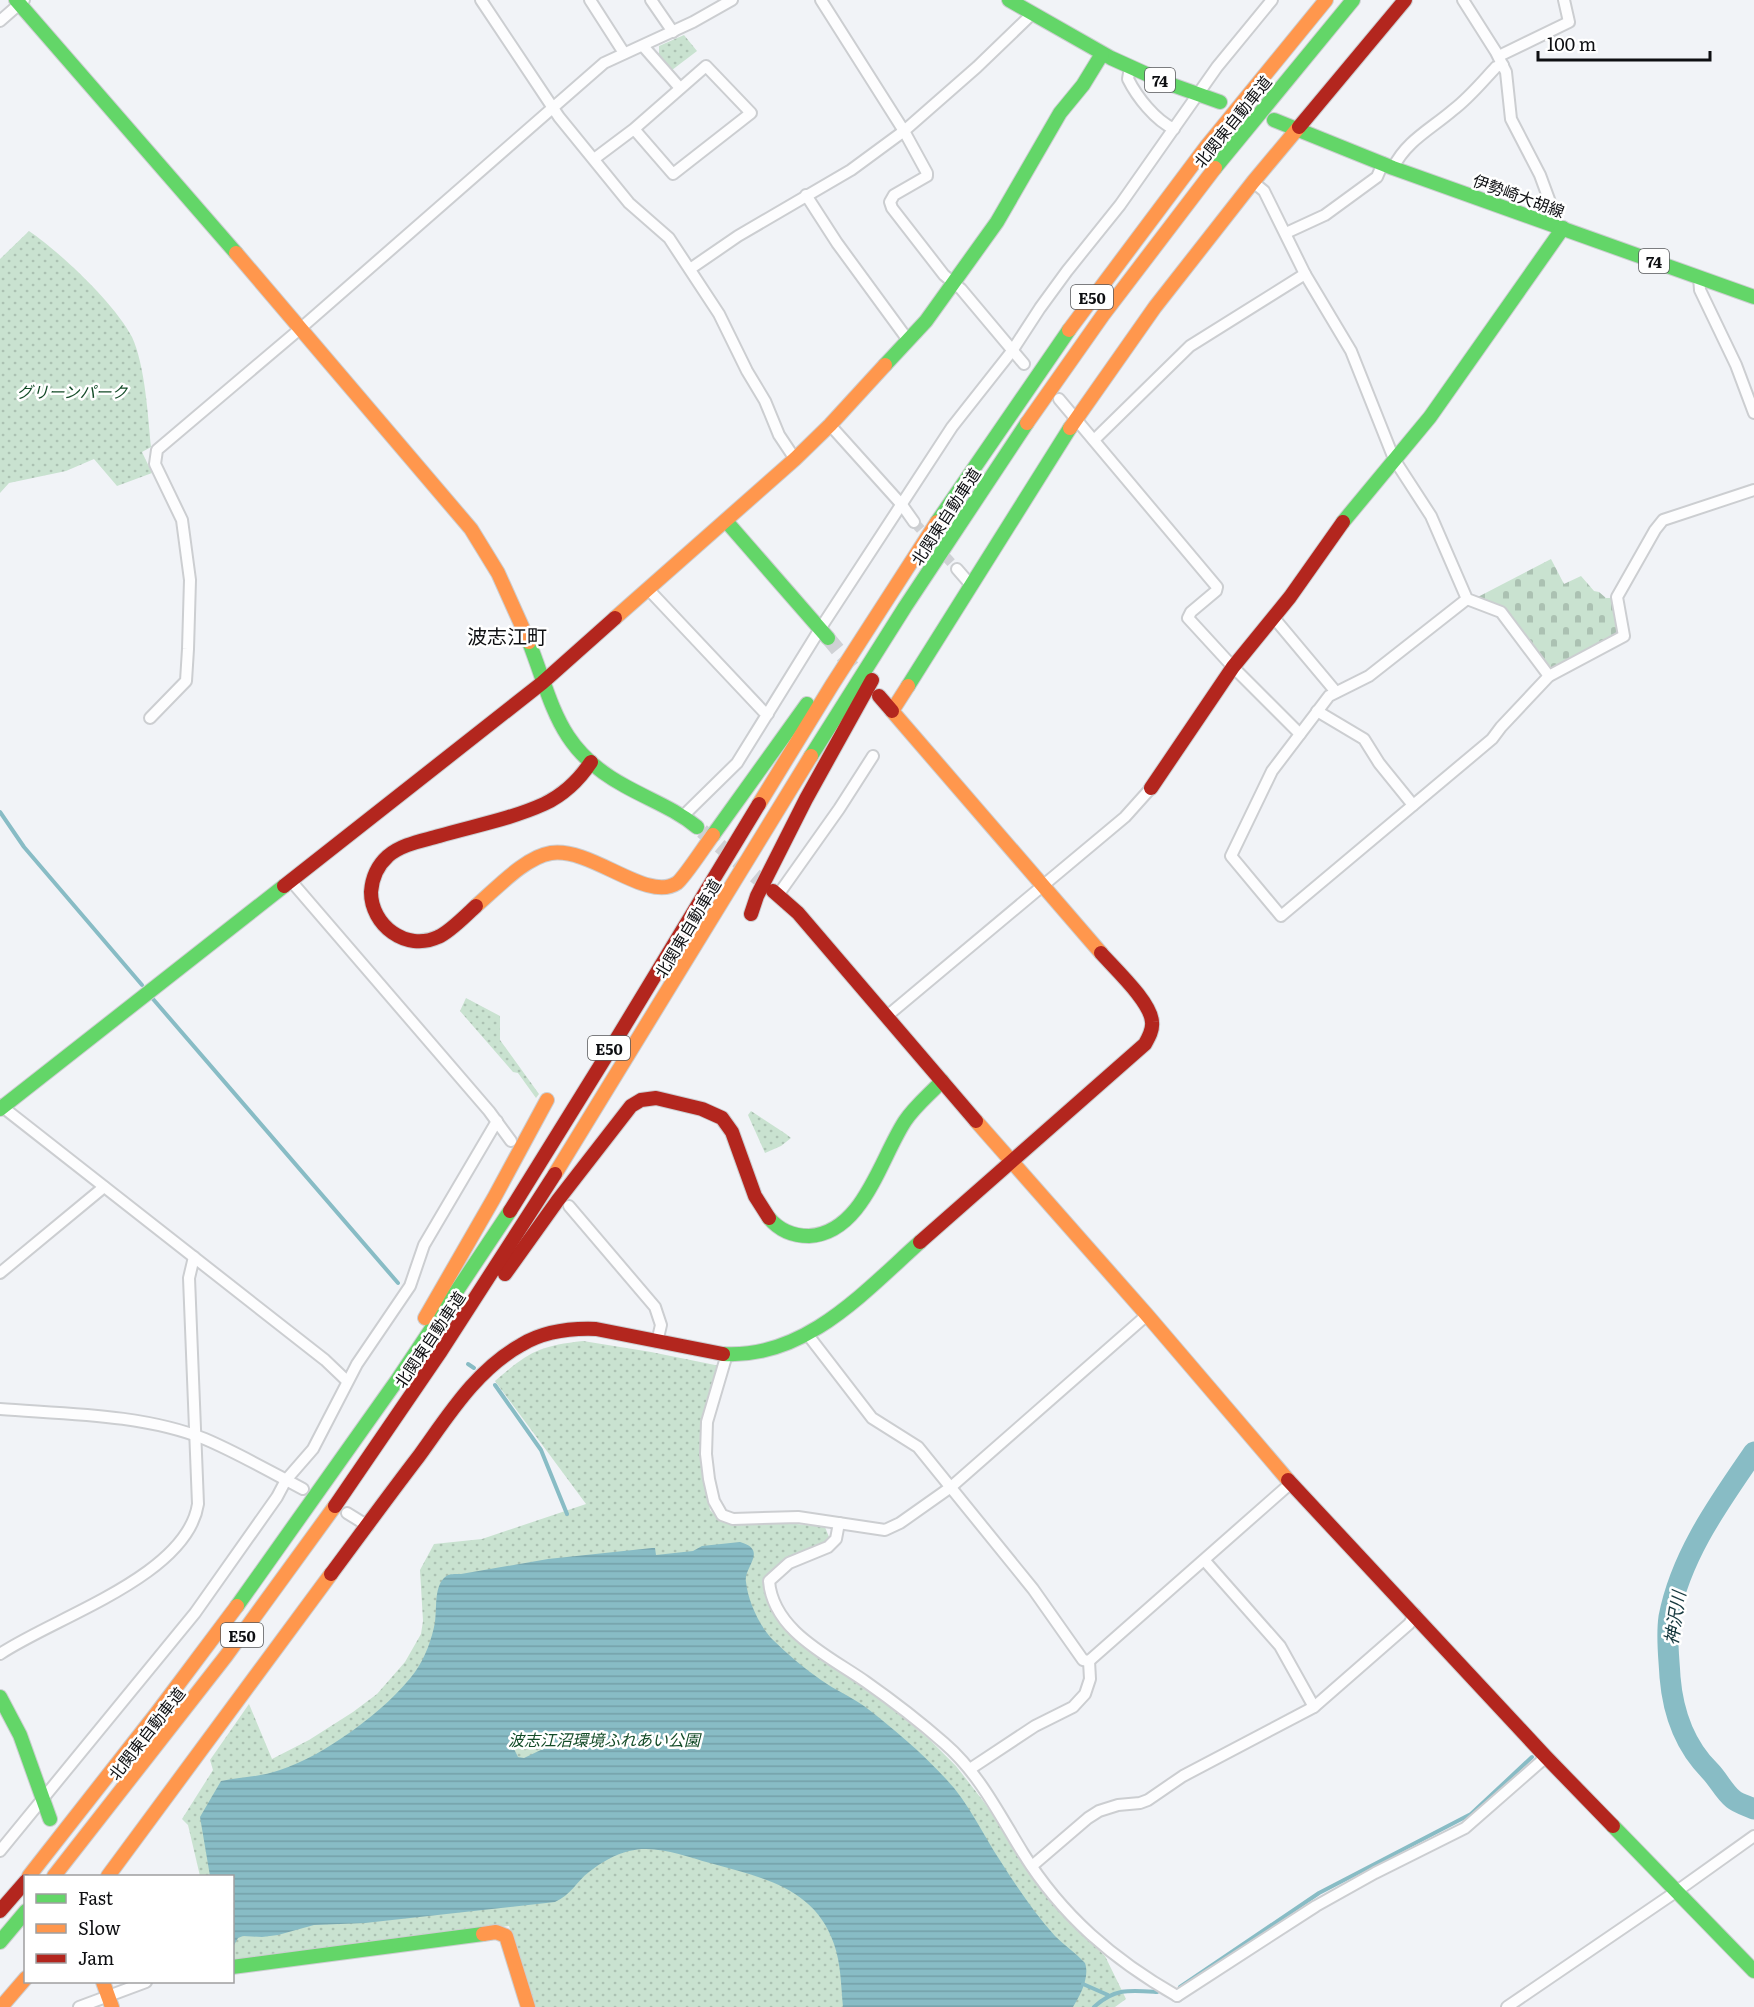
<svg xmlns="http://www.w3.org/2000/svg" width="1754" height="2007" font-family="Literata,'Noto Sans JP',serif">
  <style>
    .cemetery { fill: url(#cemetery-stones) }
    .park { fill: url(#park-dots) }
    .water { fill: url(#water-rules); fill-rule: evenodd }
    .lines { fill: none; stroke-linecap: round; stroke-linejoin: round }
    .stream { stroke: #88bcc5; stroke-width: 4 }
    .river { stroke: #88bcc5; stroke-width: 21 }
    .street-tunnel { stroke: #cfd1d5; stroke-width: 10; stroke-dasharray: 10 5; stroke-linecap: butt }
    .secondary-tunnel { stroke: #cfd1d5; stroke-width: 15; stroke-dasharray: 15 8; stroke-linecap: butt }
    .street-casing { stroke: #ccced1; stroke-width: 14 }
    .fast-casing { stroke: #ccced1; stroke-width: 16 }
    .slow-casing { stroke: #ccced1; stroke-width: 16 }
    .jam-casing { stroke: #ccced1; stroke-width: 16 }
    .street { stroke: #fdfdfe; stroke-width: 10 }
    .fast { stroke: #63d668; stroke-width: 14 }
    .slow { stroke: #ff974d; stroke-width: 14 }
    .jam { stroke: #b3261e; stroke-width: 14 }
    .labels { text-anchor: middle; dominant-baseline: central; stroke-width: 5; stroke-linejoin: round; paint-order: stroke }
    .shield { fill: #fff; stroke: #565759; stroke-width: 1.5 }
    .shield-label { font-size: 15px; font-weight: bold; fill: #0e0f12 }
    .street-label { font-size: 16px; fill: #0e0f12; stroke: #fff }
    .park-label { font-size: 16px; font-style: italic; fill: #134b27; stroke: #fff }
    .water-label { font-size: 18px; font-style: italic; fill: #16393f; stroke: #fff }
    .quarter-label { font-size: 20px; fill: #0e0f12; stroke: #fff }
  </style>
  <defs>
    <pattern id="cemetery-stones" width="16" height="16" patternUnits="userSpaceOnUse" patternTransform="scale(1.5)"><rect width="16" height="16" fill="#c9e2d0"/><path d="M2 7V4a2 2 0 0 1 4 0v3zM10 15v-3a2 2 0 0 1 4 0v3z" fill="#abc1b2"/></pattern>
    <pattern id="park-dots" width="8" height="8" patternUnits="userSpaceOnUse" patternTransform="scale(1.5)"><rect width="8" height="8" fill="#c9e2d0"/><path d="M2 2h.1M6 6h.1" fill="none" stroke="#abc1b2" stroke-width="1.8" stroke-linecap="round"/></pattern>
    <pattern id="water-rules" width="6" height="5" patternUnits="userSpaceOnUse" patternTransform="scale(1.5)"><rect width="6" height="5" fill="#88bcc5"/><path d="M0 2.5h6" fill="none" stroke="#74a0a8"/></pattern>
  </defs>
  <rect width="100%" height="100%" fill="#f1f3f7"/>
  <polygon class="cemetery" points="1551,559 1564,584 1581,576 1594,591 1599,592 1606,598 1611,598 1620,634 1549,671 1501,608 1474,599"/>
  <g class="park">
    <polygon points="684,35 697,51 672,70 659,54 659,46"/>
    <path d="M29,231c31,21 86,73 103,106 13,28 16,79 19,110l-9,5 10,21 -35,13 -23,-27 -28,12 -57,12 -9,10v-234z"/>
    <polygon points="466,998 500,1016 500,1040 539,1094 536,1098 518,1073 513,1072 460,1011"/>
    <polygon points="751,1111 786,1134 791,1138 781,1146 765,1153 748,1115"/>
    <path d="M583,1341l68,11 69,14 -19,64 2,39 7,41 8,8 11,5h58l38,4 4,10 -4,5c-24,13 -45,14 -61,39l1,13 15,30 14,14 17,14 47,31 36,26 37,32 25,25 28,36 80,115 41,39 21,43 -11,8h-581l-25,-81 -276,35 -1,-85h-32l-12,-51 -6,-6 31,-49 -3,-10 39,-56 23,55 37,-19 44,-28 24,-18 28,-32 16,-28 2,-13 -3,-51 14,-26 48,-5 104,-35 -91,-123c34,-29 43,-35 88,-40z"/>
  </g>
  <path class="water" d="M740,1542c29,8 3,26 6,40 2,19 13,43 26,57 15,15 32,29 49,41 14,10 29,16 43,26 29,22 57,46 82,73 23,24 37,56 55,83 16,25 34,52 54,74 10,10 21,17 30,27 5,14 -5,33 -12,44h-230c-2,-21 -2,-43 -9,-63 -19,-57 -74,-67 -124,-81 -25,-7 -55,-19 -81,-12 -13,3 -29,12 -40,21 -13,10 -18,23 -34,30l-190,21 -51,2 -36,10 -16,2 -19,-1 -5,2 -5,9 -1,-71h-22l-10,-59 21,-36c20,-4 40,-4 59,-11 44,-14 107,-60 135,-98 10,-14 17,-33 20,-50 2,-13 -1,-34 9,-44 4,-5 11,-4 17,-4l87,-15 104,-11h3l1,7 37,-4 9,-5zM540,1736l6,4 -1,8 -21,10 -6,-1 -4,-8 2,-6z"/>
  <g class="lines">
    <g class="stream">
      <polyline points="0,812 24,847 142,985"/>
      <polyline points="153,999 398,1283"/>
      <polyline points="468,1364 474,1368"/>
      <polyline points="495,1385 541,1450 567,1514"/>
      <polyline points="1083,1984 1108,1995"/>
      <polyline points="1180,1987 1319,1893 1471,1814 1532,1757"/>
      <path d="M1094,2007c21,-19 36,-17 63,-15"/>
    </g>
    <path class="river" d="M1754,1452c-35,51 -73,103 -85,165 -3,20 0,40 1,60 3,36 14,68 40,94 8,8 14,21 23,28 6,5 15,7 21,10"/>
    <polyline class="street-tunnel" points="914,522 957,569"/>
    <g class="secondary-tunnel">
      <polyline points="828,638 853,668"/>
      <polyline points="702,831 771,889"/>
    </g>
    <defs>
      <g id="street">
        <polyline points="481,0 559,117 629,203 669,238 719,314 747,371 765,401 779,435 795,459"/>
        <polyline points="590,0 624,53"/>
        <polyline points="651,0 673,32"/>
        <polyline points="821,0 904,131 927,173 927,176 894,195 890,202 892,208 944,275 961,289 1024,364"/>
        <polyline points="1463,0 1496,52 1506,72 1511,119 1540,175 1554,213 1555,226"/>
        <polyline points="0,21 24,0"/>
        <polyline points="643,46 680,88"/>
        <polyline points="1499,56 1569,22 1564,0"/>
        <path d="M1130,67l-2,12c9,18 27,41 46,50"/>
        <polyline points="594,159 634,129 706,66 751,113 673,174 634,129"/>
        <path d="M1393,168c13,-27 38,-39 60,-58 16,-12 29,-28 43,-43l7,-2"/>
        <polyline points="1253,182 1264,191 1305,274 1351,351 1394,459 1431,516 1467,599 1501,612 1549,676"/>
        <polyline points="806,195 837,243 908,340"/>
        <polyline points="1286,233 1325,215 1377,177 1383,163"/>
        <polyline points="690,269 738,236 851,170 904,131 977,67 1032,14"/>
        <polyline points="1699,277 1700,290 1736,365 1754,413"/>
        <polyline points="1059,399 1217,587 1216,591 1191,612 1188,618 1233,667 1300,734"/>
        <polyline points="830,425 902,505 914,522"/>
        <polyline points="1094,440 1190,346 1305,274"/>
        <polyline points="957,569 970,584"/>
        <polyline points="648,589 763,711 768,714"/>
        <polyline points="1467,599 1369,676 1329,696 1272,771 1231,856 1281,916 1492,739 1501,727 1549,676 1624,636 1617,597 1655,530 1663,520 1754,490"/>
        <polyline points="1274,618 1336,692"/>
        <polyline points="1317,711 1364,739 1379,763 1413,805"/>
        <polyline points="150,718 186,681 188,649 190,580 182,520 155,464 157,450 301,328 604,63 693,22 732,0"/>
        <polyline points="683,816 737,763 820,629 952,427 1012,351 1040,308 1067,271 1120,205 1217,67 1272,0"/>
        <polyline points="291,881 489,1111 511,1141"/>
        <polyline points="778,895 839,809 873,756"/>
        <polyline points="887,1016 1125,817 1151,788"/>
        <polyline points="0,1105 325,1360 347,1381"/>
        <polyline points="569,1206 655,1307 661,1325 657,1342"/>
        <polyline points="0,1273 104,1187"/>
        <polyline points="808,1335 872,1418 918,1447 1033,1589 1083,1660 1089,1661 1291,1483"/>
        <polyline points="727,1354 707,1422 706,1454 709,1479 714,1501 722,1515 733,1519 798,1517 885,1530 900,1523 951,1487 1147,1315"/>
        <path d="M0,1409c65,5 143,5 205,30 33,14 66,33 98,50"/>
        <polyline points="347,1513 368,1526"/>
        <path d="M839,1523l-3,16 -8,8 -39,16 -20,18c4,50 60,75 97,101 27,19 53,39 78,61 35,30 55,71 79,110 39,63 91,107 154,143"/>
        <polyline points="1205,1561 1280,1646 1314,1707"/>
        <path d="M0,1654c55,-37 187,-78 198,-150l-9,-226 5,-21"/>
        <polyline points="970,1769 1035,1726 1073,1707 1085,1694 1090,1679 1089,1661"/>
        <polyline points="0,1851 195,1613 277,1497 286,1480 313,1449 357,1364 410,1286 424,1245 497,1121"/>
        <polyline points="1032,1866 1088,1818 1099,1811 1118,1805 1140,1803 1148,1800 1183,1776 1314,1707 1409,1624 1415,1614"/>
        <polyline points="1177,1996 1316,1906 1375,1873 1465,1828 1546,1757"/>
        <polyline points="79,2007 146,1982"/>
        <polyline points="1507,2007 1677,1891 1754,1836"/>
      </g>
      <g id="fast">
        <polyline points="16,0 236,253"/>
        <polyline points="1009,0 1111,58 1164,82 1220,102"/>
        <polyline points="1274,120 1393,168 1754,297"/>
        <polyline points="1215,168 1353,0"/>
        <polyline points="885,365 926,321 997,222 1060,113 1083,85 1102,54"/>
        <polyline points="726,521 828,638"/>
        <polyline points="937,522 1069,330"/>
        <polyline points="1343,522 1430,417 1563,228"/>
        <path d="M529,642c25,65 29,108 96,144 25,14 50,23 72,41"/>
        <polyline points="908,686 1070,428"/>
        <polyline points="811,756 905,607 1027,423"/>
        <polyline points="713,835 807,704"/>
        <polyline points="0,1109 284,886"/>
        <path d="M769,1218c10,12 24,18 40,18 54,-3 71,-77 96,-115 10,-15 25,-27 37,-40"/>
        <path d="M723,1354c82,5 141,-62 197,-112"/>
        <polyline points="237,1606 398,1379 510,1211"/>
        <polyline points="0,1697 20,1735 50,1819"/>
        <polyline points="1613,1826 1754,1971"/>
        <polyline points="0,1942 26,1911"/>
        <polyline points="232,1967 483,1934"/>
      </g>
      <g id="slow">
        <polyline points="236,253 471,529 498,573 529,642"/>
        <polyline points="1069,330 1206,147 1326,0"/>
        <polyline points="1027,423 1103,315 1215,168"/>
        <polyline points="1070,428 1155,307 1253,182 1299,127"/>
        <polyline points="615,618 795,459 830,425 885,365"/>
        <polyline points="908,686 892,711 1101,953"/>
        <polyline points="759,804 832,685 937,522"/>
        <path d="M476,906c20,-17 49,-49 75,-53 41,-6 96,50 126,30 7,-5 29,-39 36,-48"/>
        <polyline points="976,1121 1147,1315 1288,1480"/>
        <polyline points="555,1174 811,756"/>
        <polyline points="425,1318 494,1198 547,1100"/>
        <polyline points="29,1876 156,1714 237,1606"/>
        <polyline points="54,1876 226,1656 335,1506"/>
        <polyline points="108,1876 331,1574"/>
        <polyline points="483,1934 496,1932 506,1936 528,2007"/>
        <polyline points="103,1982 112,2007"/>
        <polyline points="1,2007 26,1978"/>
      </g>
      <g id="jam">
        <polyline points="1299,127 1405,0"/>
        <polyline points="879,696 892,711"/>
        <polyline points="1151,788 1233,667 1290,597 1343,522"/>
        <polyline points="284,886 542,683 615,618"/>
        <polyline points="773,891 798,913 976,1121"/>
        <path d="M476,906c-10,9 -26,26 -38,31 -32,15 -67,-12 -67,-45 1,-14 7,-27 17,-36 14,-12 34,-15 51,-20 34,-10 72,-17 105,-32 19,-9 35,-24 47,-42"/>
        <polyline points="751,914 757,896 806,799 872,680"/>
        <polyline points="510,1211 605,1058 759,804"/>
        <path d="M920,1242l225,-198c4,-7 8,-14 7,-22 -1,-20 -37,-53 -51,-69"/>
        <polyline points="505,1274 558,1200 631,1106 641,1100 656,1098 702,1109 722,1118 732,1132 755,1196 769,1218"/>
        <polyline points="1288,1480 1546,1757 1613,1826"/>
        <polyline points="335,1506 441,1351 555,1174"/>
        <path d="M331,1574c29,-39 58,-79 88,-118 29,-40 57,-86 102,-111 23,-14 48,-17 75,-16l127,25"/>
        <polyline points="0,1911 26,1881"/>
      </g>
    </defs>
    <use href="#street" class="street-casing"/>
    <use href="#fast" class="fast-casing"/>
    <use href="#slow" class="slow-casing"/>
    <use href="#jam" class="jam-casing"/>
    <use href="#street" class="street"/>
    <use href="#fast" class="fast"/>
    <use href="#slow" class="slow"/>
    <use href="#jam" class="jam"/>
  </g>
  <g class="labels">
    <g class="shield">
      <rect x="1145" y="68" width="30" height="24" rx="4.5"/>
      <rect x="1639" y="249" width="30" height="24" rx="4.5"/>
      <rect x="1071" y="285" width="42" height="24" rx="4.5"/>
      <rect x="588" y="1036" width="42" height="24" rx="4.5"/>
      <rect x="221" y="1623" width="42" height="24" rx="4.5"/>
    </g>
    <g class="shield-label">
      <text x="1160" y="80">74</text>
      <text x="1654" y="261">74</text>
      <text x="1092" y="297">E50</text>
      <text x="609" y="1048">E50</text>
      <text x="242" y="1635">E50</text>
    </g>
    <g class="street-label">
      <text transform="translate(1232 121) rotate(-51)">北関東自動車道</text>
      <text transform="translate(1519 195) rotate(20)">伊勢崎大胡線</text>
      <text transform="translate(945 516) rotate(-57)">北関東自動車道</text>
      <text transform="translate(687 928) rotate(-59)">北関東自動車道</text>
      <text transform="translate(429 1339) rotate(-56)">北関東自動車道</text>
      <text transform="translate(146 1733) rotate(-52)">北関東自動車道</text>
    </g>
    <g class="park-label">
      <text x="72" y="391">グリーンパーク</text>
      <text x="604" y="1739">波志江沼環境ふれあい公園</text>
    </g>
    <g class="water-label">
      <text transform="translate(1674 1618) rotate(-81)">神沢川</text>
    </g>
    <g class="quarter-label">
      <text x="507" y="635">波志江町</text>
    </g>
  </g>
  <rect x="24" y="1875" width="210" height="108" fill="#ffffff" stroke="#9f9fa0" stroke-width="1.5"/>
  <rect x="36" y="1894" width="30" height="9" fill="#63d668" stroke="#9f9fa0" stroke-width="1.5"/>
  <text x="78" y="1905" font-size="18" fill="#0e0f12">Fast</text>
  <rect x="36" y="1924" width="30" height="9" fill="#ff974d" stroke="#9f9fa0" stroke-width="1.5"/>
  <text x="78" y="1935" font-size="18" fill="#0e0f12">Slow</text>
  <rect x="36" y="1954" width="30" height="9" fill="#b3261e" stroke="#9f9fa0" stroke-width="1.5"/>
  <text x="78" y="1965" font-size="18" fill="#0e0f12">Jam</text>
  <path d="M1538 51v9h172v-9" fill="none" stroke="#0e0f12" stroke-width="3"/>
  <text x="1547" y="51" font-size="18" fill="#0e0f12" stroke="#ffffff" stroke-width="4.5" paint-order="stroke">100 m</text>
</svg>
